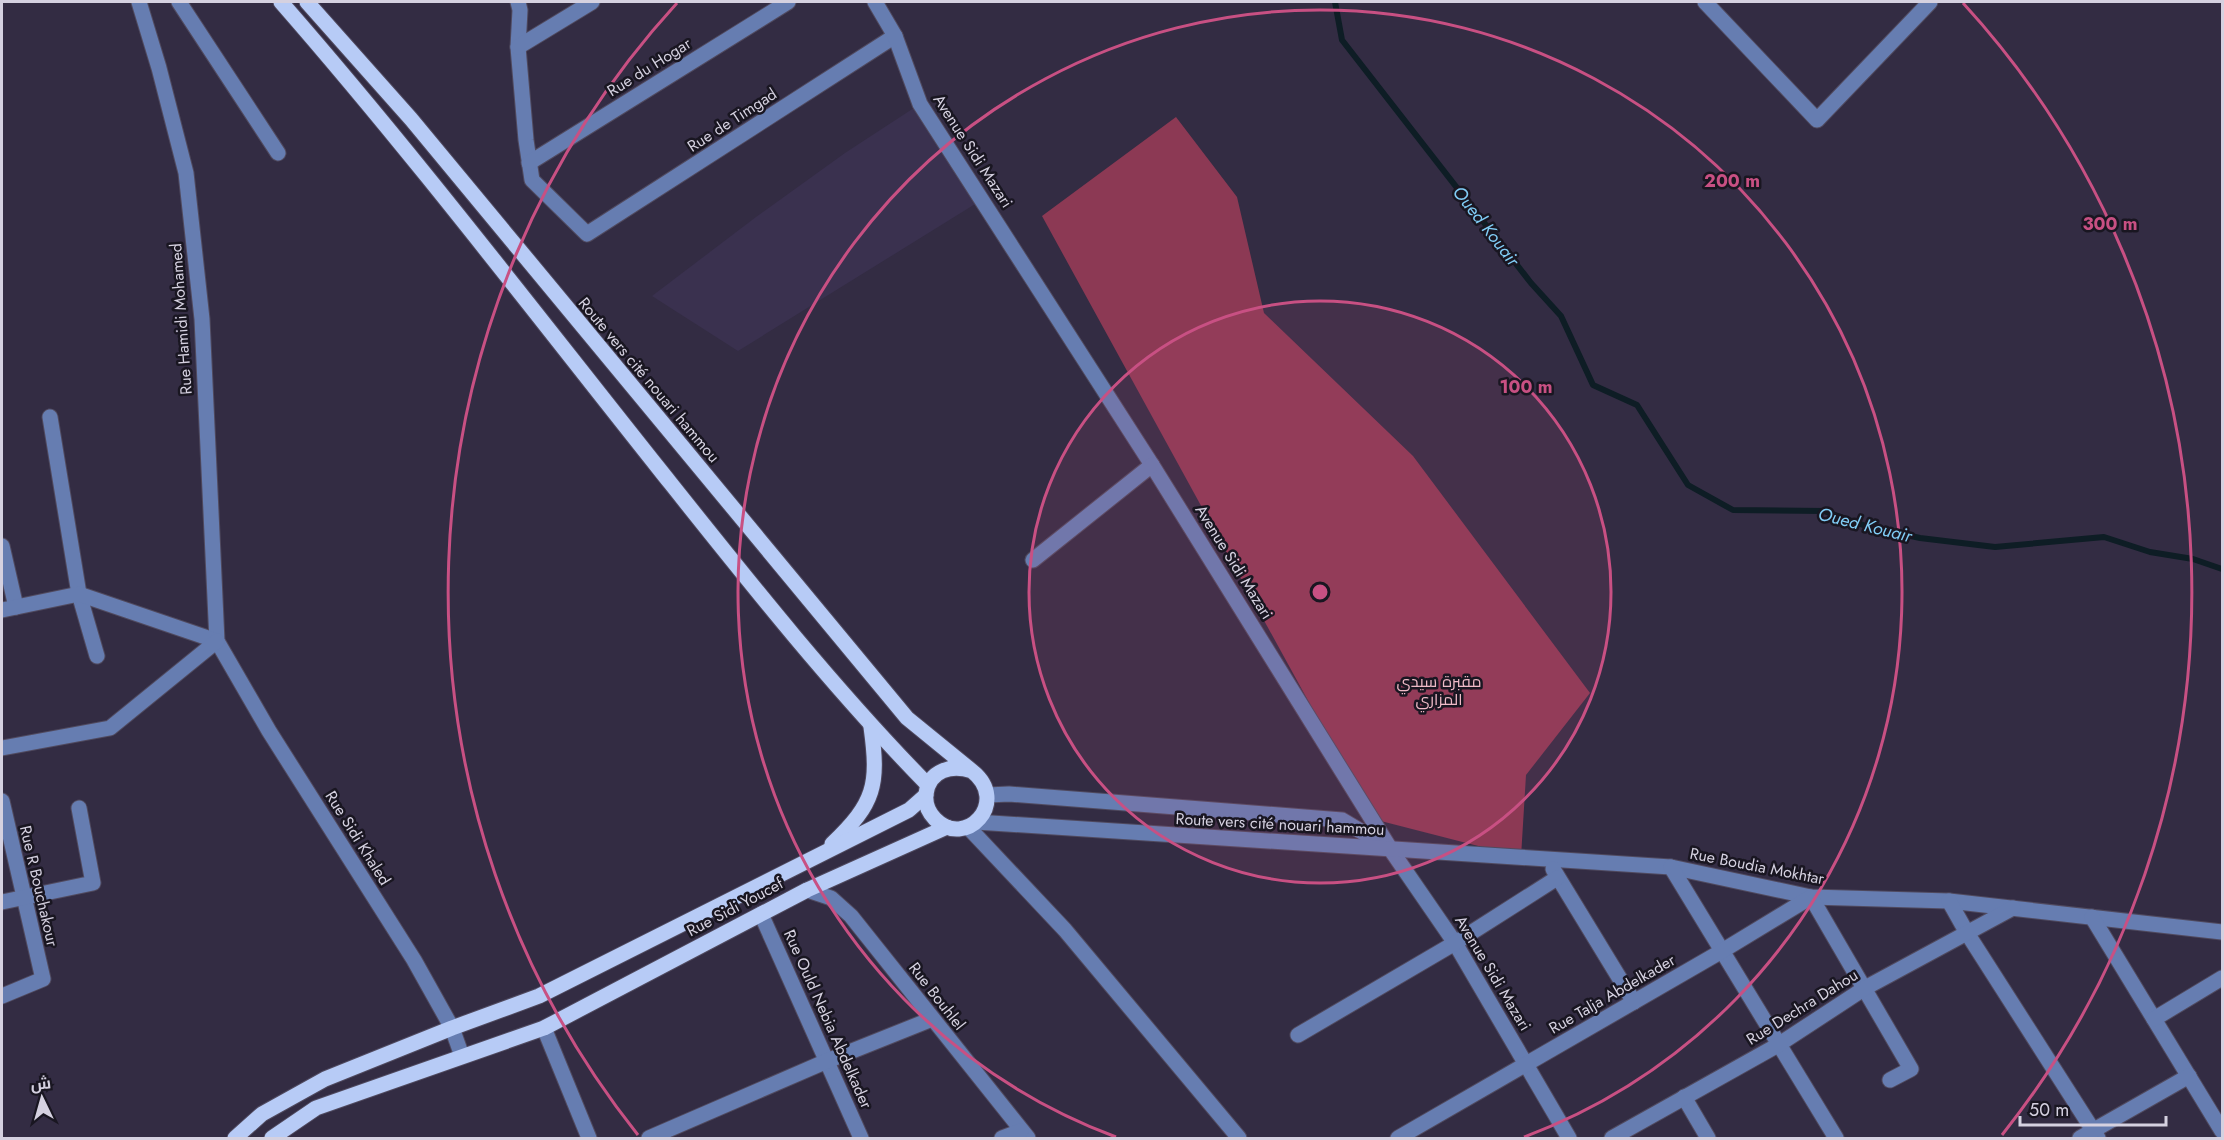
<svg xmlns="http://www.w3.org/2000/svg" width="2224" height="1140" font-family="Jost,Cairo,sans-serif">
  <style>
    .built { fill: #3a314f }
    .green { fill: #8c3954 }
    .lines { fill: none; stroke-linecap: round; stroke-linejoin: round }
    .stream { stroke: #0e1d25; stroke-width: 6 }
    .minor-casing { stroke: #504a5f; stroke-width: 17 }
    .major-casing { stroke: #504a5f; stroke-width: 17 }
    .minor { stroke: #667db1; stroke-width: 15 }
    .major { stroke: #b7cbf6; stroke-width: 15 }
    .ring { fill: none; stroke: #c85083; stroke-width: 3 }
    .labels { text-anchor: middle; dominant-baseline: central; stroke-width: 5; stroke-linejoin: round; paint-order: stroke }
    .street-label { font-size: 16px; fill: #d5d1e0; stroke: #191621 }
    .park-label { font-size: 16px; fill: #efbac7; stroke: #191621 }
    .water-label { font-size: 18px; font-style: italic; fill: #81cdf6; stroke: #191621 }
    .centre { fill: #c85083; stroke: #191621; stroke-width: 3 }
    .ring-label { font-size: 18px; text-anchor: middle; font-weight: bold; fill: #c85083; stroke: #191621; stroke-width: 5; stroke-linejoin: round; paint-order: stroke }
  </style>
  <rect width="100%" height="100%" fill="#332c43"/>
  <polygon class="built" points="920,104 980,201 738,351 652,296 756,217 845,153"/>
  <polygon class="green" points="1176,117 1237,197 1264,313 1413,456 1590,693 1526,775 1521,857 1373,819 1042,216"/>
  <g class="lines">
    <polyline class="stream" points="1335,2 1342,40 1531,283 1561,316 1593,385 1637,405 1688,485 1733,510 1824,511 1866,526 1920,538 1995,547 2104,537 2150,552 2193,559 2222,569"/>
    <defs>
      <g id="minor">
        <polyline points="139,2 159,68 186,173 202,319 217,641 269,731 414,960 452,1028 462,1056"/>
        <polyline points="179,2 278,153"/>
        <polyline points="518,2 520,10 518,47 526,140 532,180 587,234 895,36"/>
        <polyline points="875,2 895,36 920,104 1152,465 1391,850 1455,943 1569,1138"/>
        <polyline points="1705,2 1817,120 1930,2"/>
        <polyline points="518,47 592,2"/>
        <polyline points="529,163 788,2"/>
        <polyline points="50,417 79,594 97,656"/>
        <polyline points="2,546 16,607"/>
        <polyline points="1033,560 1152,465"/>
        <polyline points="2,610 79,594 217,641"/>
        <polyline points="2,748 110,728 217,641"/>
        <polyline points="988,795 1009,794 1342,820 1389,848"/>
        <polyline points="2,801 43,979 2,996"/>
        <polyline points="976,822 1671,867 1811,897 1949,901 2222,932"/>
        <polyline points="968,827 1065,930 1239,1138"/>
        <polyline points="1671,867 1836,1138"/>
        <polyline points="1553,869 1634,1002"/>
        <polyline points="807,890 831,898 851,916 1028,1138"/>
        <polyline points="1949,901 1967,933 2098,1138"/>
        <polyline points="2,902 93,883 79,808"/>
        <polyline points="761,914 861,1138"/>
        <polyline points="2092,917 2222,1131"/>
        <polyline points="2154,1019 2222,978"/>
        <polyline points="544,1028 589,1138"/>
        <polyline points="1298,1035 1455,943 1557,878"/>
        <polyline points="1684,1097 1708,1138"/>
        <polyline points="649,1138 827,1061 932,1019"/>
        <polyline points="1002,1138 1021,1131"/>
        <polyline points="1398,1138 1722,951 1811,897 1911,1069 1890,1080"/>
        <polyline points="1612,1138 1778,1045 1865,988 2013,908"/>
        <polyline points="2080,1138 2189,1076"/>
      </g>
      <g id="major">
        <path d="M281,2c132,151 254,311 379,468 86,108 172,217 268,315"/>
        <path d="M307,2l104,117 496,599 65,53c39,31 -7,79 -37,48 -7,-7 -10,-16 -9,-25 3,-24 26,-30 46,-23"/>
        <path d="M832,844c43,-41 47,-59 39,-117"/>
        <polyline points="235,1138 262,1114 325,1079 452,1028 539,996 909,810 926,795"/>
        <polyline points="272,1138 316,1108 544,1028 807,890 947,827"/>
      </g>
    </defs>
    <use href="#minor" class="minor-casing"/>
    <use href="#major" class="major-casing"/>
    <use href="#minor" class="minor"/>
    <use href="#major" class="major"/>
  </g>
  <circle cx="1320" cy="592" r="291" fill="#c85083" fill-opacity=".12"/>
  <g class="ring">
    <circle cx="1320" cy="592" r="291"/>
    <path d="M1116 1137A582 582 0 1 1 1524 1137"/>
    <path d="M638 1135A872 872 0 0 1 677 3M1963 3A872 872 0 0 1 2002 1135"/>
  </g>
  <g class="labels">
    <g class="street-label">
      <text transform="translate(649 67) rotate(-32)">Rue du Hogar</text>
      <text transform="translate(732 120) rotate(-33)">Rue de Timgad</text>
      <text transform="translate(973 151) rotate(57)">Avenue Sidi Mazari</text>
      <text transform="translate(181 319) rotate(-94)">Rue Hamidi Mohamed</text>
      <text transform="translate(649 380) rotate(50)">Route vers cité nouari hammou</text>
      <text transform="translate(1234 562) rotate(58)">Avenue Sidi Mazari</text>
      <text transform="translate(1280 824) rotate(3)">Route vers cité nouari hammou</text>
      <text transform="translate(358 838) rotate(58)">Rue Sidi Khaled</text>
      <text transform="translate(1757 866) rotate(11)">Rue Boudia Mokhtar</text>
      <text transform="translate(39 886) rotate(77)">Rue R Bouchakour</text>
      <text transform="translate(735 907) rotate(-28)">Rue Sidi Youcef</text>
      <text transform="translate(1493 973) rotate(59)">Avenue Sidi Mazari</text>
      <text transform="translate(1612 994) rotate(-30)">Rue Talja Abdelkader</text>
      <text transform="translate(937 996) rotate(52)">Rue Bouhlel</text>
      <text transform="translate(1802 1007) rotate(-32)">Rue Dechra Dahou</text>
      <text transform="translate(828 1019) rotate(66)">Rue Ould Nebia Abdelkader</text>
    </g>
    <g class="park-label">
      <text x="1439" y="681">مقبرة سيدي<tspan x="1439" dy="18">المزاري</tspan></text>
    </g>
    <g class="water-label">
      <text transform="translate(1486 226) rotate(52)">Oued Kouair</text>
      <text transform="translate(1865 525) rotate(14)">Oued Kouair</text>
    </g>
  </g>
  <circle cx="1320" cy="592" r="9" class="centre"/>
  <g class="ring-label">
    <text x="1732" y="187">200 m</text>
    <text x="2110" y="230">300 m</text>
    <text x="1526" y="393">100 m</text>
  </g>
  <rect width="2224" height="1140" fill="none" stroke="#d5d1e0" stroke-width="6"/>
  <g transform="translate(42 1098) rotate(355)" stroke="#191621" stroke-width="4.5" paint-order="stroke">
  <path d="M0-4.5L10 22L0 15L-10 22Z" fill="#d5d1e0"/>
  <text y="-9" font-size="16" font-weight="bold" text-anchor="middle" fill="#d5d1e0">ش</text>
  </g>
  <path d="M2020 1116v9h146v-9" fill="none" stroke="#d5d1e0" stroke-width="3"/>
  <text x="2029" y="1116" font-size="18" fill="#d5d1e0" stroke="#191621" stroke-width="4.5" paint-order="stroke">50 m</text>
</svg>
